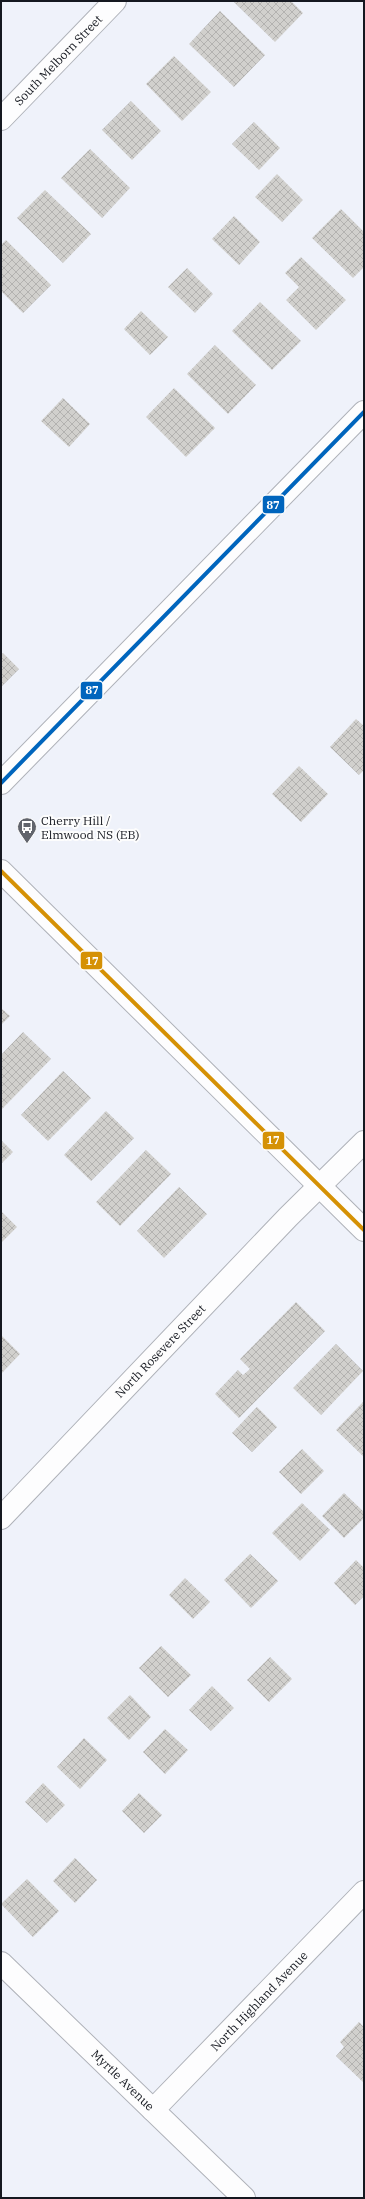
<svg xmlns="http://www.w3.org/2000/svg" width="365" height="2199" font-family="'IBM Plex Serif',serif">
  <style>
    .building { fill: url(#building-cross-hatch) }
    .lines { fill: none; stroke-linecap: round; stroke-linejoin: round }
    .minor-casing { stroke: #afb2b9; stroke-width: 24 }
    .minor { stroke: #fdfdfe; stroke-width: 22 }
    .bus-1-casing { stroke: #fdfdfd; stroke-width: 7 }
    .bus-2-casing { stroke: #fdfdfd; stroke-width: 7 }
    .bus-1 { stroke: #0065bd; stroke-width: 4 }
    .bus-2 { stroke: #d59105; stroke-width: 4 }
    .labels { text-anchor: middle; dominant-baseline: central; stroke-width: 4; stroke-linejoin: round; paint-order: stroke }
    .street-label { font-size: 12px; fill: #151820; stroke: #fdfdfd }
    .poi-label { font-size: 12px; fill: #151820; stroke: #fdfdfd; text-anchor: start }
    .line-badge { stroke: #fdfdfd; stroke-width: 1.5 }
    .badge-label { font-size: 11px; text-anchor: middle; font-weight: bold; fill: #fff }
  </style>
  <defs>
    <pattern id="building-cross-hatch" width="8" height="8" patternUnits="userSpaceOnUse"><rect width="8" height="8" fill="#d1d0cd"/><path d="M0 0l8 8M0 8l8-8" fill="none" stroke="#b3b2b0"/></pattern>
  </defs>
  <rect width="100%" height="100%" fill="#eff2fa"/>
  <g class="building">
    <polygon points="236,1 291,1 303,13 275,42 234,2"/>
    <polygon points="220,11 265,55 234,87 189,44"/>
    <polygon points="174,56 211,92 182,121 146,84"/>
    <polygon points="131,101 161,131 132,160 102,130"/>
    <polygon points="254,122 280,148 259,170 232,144"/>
    <polygon points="90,149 130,188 102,218 61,178"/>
    <polygon points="277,174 303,200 282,222 255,197"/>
    <polygon points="45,190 91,234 63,263 17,218"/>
    <polygon points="341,209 364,232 364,267 353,278 312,238"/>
    <polygon points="234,216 260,242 239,265 212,239"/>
    <polygon points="6,240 51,285 23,313 1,291 1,245"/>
    <polygon points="301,257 346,300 316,330 286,300 299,287 285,273"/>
    <polygon points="187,268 213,294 195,313 168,287"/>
    <polygon points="260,302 301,341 272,370 232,331"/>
    <polygon points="141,311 168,337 150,355 124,329"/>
    <polygon points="215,345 256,385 228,414 187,374"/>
    <polygon points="174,388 215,428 186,457 146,417"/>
    <polygon points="63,398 90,424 69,447 41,421"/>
    <polygon points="3,653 19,669 1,687 1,655"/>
    <polygon points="356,719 364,726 364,770 359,775 330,747"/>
    <polygon points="299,766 328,794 301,822 272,794"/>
    <polygon points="1,1008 10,1016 1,1025"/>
    <polygon points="23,1032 51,1059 1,1110 1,1055"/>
    <polygon points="63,1071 91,1098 48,1141 21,1115"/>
    <polygon points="106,1111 134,1138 91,1181 64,1155"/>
    <polygon points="1,1140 13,1152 1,1164"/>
    <polygon points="146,1150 171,1174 120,1226 96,1202"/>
    <polygon points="179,1187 207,1214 164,1258 137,1231"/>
    <polygon points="1,1211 17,1227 1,1243"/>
    <polygon points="296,1302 325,1331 239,1418 215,1394 238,1370 243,1375 250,1369 240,1359"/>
    <polygon points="1,1335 20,1354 1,1374"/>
    <polygon points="336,1344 363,1371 321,1415 293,1388"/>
    <polygon points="364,1401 364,1457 336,1430"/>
    <polygon points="257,1407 277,1427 252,1452 232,1433"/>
    <polygon points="302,1449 324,1471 301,1494 279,1472"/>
    <polygon points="344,1493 364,1512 364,1518 344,1538 322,1516"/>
    <polygon points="302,1503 330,1530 300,1561 272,1533"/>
    <polygon points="250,1554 278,1581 251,1608 224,1580"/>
    <polygon points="356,1560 364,1568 364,1596 355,1605 334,1583"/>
    <polygon points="185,1578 210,1602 193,1619 169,1595"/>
    <polygon points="161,1646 191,1675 168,1697 139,1668"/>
    <polygon points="270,1657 292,1679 269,1702 247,1680"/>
    <polygon points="212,1686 234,1708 211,1731 189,1710"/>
    <polygon points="130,1695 151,1717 129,1740 107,1718"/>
    <polygon points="165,1729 188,1750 165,1774 143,1752"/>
    <polygon points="84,1738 107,1760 80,1789 57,1767"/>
    <polygon points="43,1783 65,1805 47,1823 25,1802"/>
    <polygon points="139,1793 162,1815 144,1833 122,1811"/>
    <polygon points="75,1858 97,1880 75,1903 53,1881"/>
    <polygon points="27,1879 59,1911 33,1937 1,1904"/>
    <polygon points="359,2022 364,2027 364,2083 336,2056 344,2047 340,2042"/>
  </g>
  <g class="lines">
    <defs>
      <g id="minor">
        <polyline points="1,119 115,1"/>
        <polyline points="1,783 364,412"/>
        <polyline points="1,871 364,1230"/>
        <polyline points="1,1518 288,1217 364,1142"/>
        <polyline points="1,1963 244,2198"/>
        <polyline points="153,2110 364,1892"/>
      </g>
    </defs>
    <use href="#minor" class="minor-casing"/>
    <use href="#minor" class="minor"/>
    <defs>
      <polyline id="bus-1" points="1,783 364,412"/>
      <polyline id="bus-2" points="1,871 364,1230"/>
    </defs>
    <use href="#bus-1" class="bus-1-casing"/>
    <use href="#bus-2" class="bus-2-casing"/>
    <use href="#bus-1" class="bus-1"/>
    <use href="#bus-2" class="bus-2"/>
  </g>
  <defs>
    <symbol id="bus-pin" viewBox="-11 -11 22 30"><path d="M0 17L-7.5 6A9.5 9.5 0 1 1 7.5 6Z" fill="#61646c" stroke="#fdfdfd"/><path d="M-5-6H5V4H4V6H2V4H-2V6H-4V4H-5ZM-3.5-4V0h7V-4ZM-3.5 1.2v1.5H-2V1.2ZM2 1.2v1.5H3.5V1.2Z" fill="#fff"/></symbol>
  </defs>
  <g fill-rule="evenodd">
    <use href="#bus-pin" x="16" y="816" width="22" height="30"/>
  </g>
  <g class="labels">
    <g class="street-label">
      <text transform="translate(58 60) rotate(-46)">South Melborn Street</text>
      <text transform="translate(160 1351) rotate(-46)">North Rosevere Street</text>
      <text transform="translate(259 2001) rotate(-46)">North Highland Avenue</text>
      <text transform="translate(123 2080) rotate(44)">Myrtle Avenue</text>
    </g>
    <g class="poi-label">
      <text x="41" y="820">Cherry Hill /<tspan x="41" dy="14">Elmwood NS (EB)</tspan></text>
    </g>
  </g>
  <g class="line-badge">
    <rect x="262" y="495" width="23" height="19" rx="4" fill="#0065bd"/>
    <rect x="80" y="681" width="23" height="19" rx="4" fill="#0065bd"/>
    <rect x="80" y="951" width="23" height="19" rx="4" fill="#d59105"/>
    <rect x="262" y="1131" width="23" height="19" rx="4" fill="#d59105"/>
  </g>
  <g class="badge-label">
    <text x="273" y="509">87</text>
    <text x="92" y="694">87</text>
    <text x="92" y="965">17</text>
    <text x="273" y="1144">17</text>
  </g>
  <rect width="365" height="2199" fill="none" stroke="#151820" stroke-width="4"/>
</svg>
